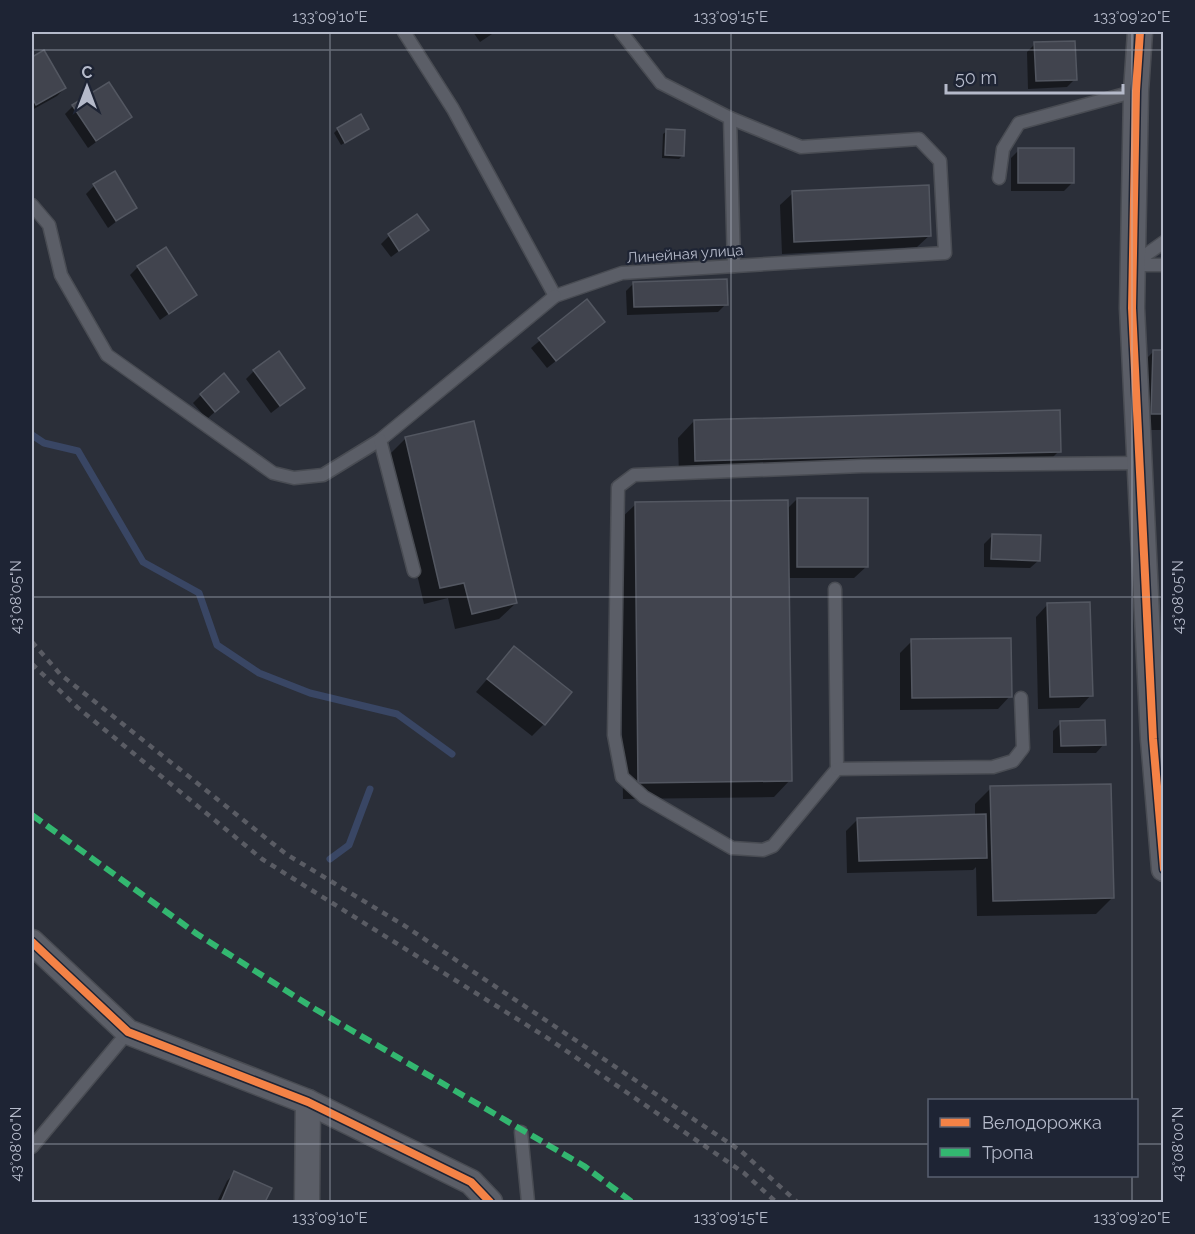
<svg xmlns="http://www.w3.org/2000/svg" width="1195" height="1234" font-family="Raleway,sans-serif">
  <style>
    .shadow { fill: #0007 }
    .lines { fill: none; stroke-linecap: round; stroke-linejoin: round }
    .stream { stroke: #394664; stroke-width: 7 }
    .building { fill: #41444e; stroke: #535761; stroke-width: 1.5 }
    .lane-casing { stroke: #494c53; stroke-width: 15 }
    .street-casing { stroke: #494c53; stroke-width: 27 }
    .lane { stroke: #5b5e67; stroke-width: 12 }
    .street { stroke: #5b5e67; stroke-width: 24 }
    .rail { stroke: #5a5c64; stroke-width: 4.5; stroke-dasharray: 6 6; stroke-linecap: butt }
    .quiet { stroke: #33b770; stroke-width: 6; stroke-dasharray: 12 6; stroke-linecap: butt }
    .cycleway-casing { stroke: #1e2434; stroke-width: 11 }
    .cycleway { stroke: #f48246; stroke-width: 8 }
    .ticks { fill: none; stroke: #b5baca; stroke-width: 1.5; stroke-opacity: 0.45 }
    .labels { text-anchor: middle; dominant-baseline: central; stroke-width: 4.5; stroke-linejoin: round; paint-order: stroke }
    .street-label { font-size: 15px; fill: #b5baca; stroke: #1e2434 }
    .neatline { fill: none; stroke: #b5baca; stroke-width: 2 }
    .ticks-label { font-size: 15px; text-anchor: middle; fill: #b5baca }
  </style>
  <rect width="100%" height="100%" fill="#2b2f39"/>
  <g class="shadow">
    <polygon points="473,32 495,32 480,42"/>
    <polygon points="1035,44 1075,79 1067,87 1028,89 1027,52"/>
    <polygon points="43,52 65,88 57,96 32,110 32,59"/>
    <polygon points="73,106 130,117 88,148 65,114"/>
    <polygon points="338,129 368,129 341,145 334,133"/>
    <polygon points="667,131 682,156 679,159 662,158 663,134"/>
    <polygon points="1019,150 1072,183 1064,191 1011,191 1011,158"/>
    <polygon points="94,186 135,207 108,228 86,194"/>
    <polygon points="793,193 930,235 917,247 782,254 780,205"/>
    <polygon points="427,230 391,257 381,244 389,236"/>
    <polygon points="138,267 196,294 160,320 130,275"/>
    <polygon points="634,283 726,304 718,312 627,315 626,291"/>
    <polygon points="586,302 595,330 547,368 531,348"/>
    <polygon points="1154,351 1164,352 1164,430 1136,430 1137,368"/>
    <polygon points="254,371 303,388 271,413 246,379"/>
    <polygon points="201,395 229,399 207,419 193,403"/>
    <polygon points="694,421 1059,451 1043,467 679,477 678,438"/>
    <polygon points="473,423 516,603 499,619 455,629 448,598 424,604 389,455 405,439"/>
    <polygon points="797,499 867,566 854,578 787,578 790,780 774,797 623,799 619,520 636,504 786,510"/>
    <polygon points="992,536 1039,560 1030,568 984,567 984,544"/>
    <polygon points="1048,604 1091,695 1079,708 1038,709 1036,617"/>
    <polygon points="912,641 1010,696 998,709 900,710 900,653"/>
    <polygon points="514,648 544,724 532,736 476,692"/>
    <polygon points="1061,723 1104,744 1096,753 1053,753 1053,731"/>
    <polygon points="991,788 1112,898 1096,914 977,916 976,867 973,870 847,873 846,831 858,819 975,816 975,804"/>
    <polygon points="235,1173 270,1188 264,1202 217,1202 227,1181"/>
  </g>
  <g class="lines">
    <g class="stream">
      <polyline points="32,435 44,443 78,451 143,562 199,593 217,645 259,673 310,693 397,714 452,754"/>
      <polyline points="330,859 349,845 370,789"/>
    </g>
  </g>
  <g class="building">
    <polygon points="1075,41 1077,80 1036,81 1034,42"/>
    <polygon points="44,50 66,88 36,105 32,97 32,57"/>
    <polygon points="109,82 132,117 96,141 72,105"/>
    <polygon points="361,114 369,129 345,143 337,128"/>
    <polygon points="666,129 685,130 684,156 665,155"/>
    <rect x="1018" y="148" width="56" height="35"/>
    <polygon points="115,171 137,208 116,221 93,184"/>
    <polygon points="929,185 931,236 794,242 792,191"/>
    <polygon points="417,214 429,230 399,251 388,234"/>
    <polygon points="166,247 197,295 169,314 137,266"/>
    <polygon points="727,279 728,305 634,307 633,282"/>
    <polygon points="587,299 605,322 556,361 538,338"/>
    <polygon points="1153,350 1164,350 1164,414 1151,414"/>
    <polygon points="279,351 305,388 280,406 253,370"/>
    <polygon points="224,373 239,392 215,412 200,394"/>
    <polygon points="1060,410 1061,452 695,461 694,420"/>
    <polygon points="474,421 517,603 472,614 464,583 440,588 405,437"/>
    <rect x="797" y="498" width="71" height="69"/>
    <polygon points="788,500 792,781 638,783 635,502"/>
    <polygon points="992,534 1041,535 1040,561 991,559"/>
    <polygon points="1090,602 1093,696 1050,697 1047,603"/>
    <polygon points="1011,638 1012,697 912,698 911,639"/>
    <polygon points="514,646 572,692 545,725 487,679"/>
    <polygon points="1105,720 1106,745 1061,746 1060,721"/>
    <polygon points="1111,784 1114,898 993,901 990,786"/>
    <polygon points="986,814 987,858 859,861 857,818"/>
    <polygon points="234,1171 272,1188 265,1202 221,1202"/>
  </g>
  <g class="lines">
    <defs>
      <g id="lane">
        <polyline points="404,32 453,109 555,296 622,273 945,253 940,161 919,139 801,147 730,118"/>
        <polyline points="621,32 661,83 730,118 734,266"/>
        <polyline points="999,178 1003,149 1019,123 1136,91"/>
        <polyline points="32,205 49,225 61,275 107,355 273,473 294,478 323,475 380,440 555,296"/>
        <polyline points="1133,264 1164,242"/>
        <polyline points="1132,265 1164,265"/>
        <polyline points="380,440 414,571"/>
        <polyline points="835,589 837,769 773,846 763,850 732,848 644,797 622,777 614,735 618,487 634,475 862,466 1139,463"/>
        <polyline points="837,769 993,767 1013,761 1023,748 1021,698"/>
        <polyline points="521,1132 528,1202"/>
        <polyline points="32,1147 128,1032"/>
      </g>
      <g id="street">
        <polyline points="1140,32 1136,91 1132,308 1153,739 1164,869"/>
        <polyline points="32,942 128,1032 308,1102 471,1182 490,1202"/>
        <polyline points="307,1202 308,1102"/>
      </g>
    </defs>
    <use href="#lane" class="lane-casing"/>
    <use href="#street" class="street-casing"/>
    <use href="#lane" class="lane"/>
    <use href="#street" class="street"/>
    <g class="rail">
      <polyline points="32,642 60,674 286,854 405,926 741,1151 797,1202"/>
      <polyline points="32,664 77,707 262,859 549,1039 744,1173 776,1202"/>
    </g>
    <polyline class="quiet" points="32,815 197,934 315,1009 584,1166 632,1202"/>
    <defs>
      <g id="cycleway">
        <polyline points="1140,32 1136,91 1132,308 1153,739 1164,869"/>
        <polyline points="32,942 128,1032 308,1102 471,1182 490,1202"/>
      </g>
    </defs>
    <use href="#cycleway" class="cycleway-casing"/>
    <use href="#cycleway" class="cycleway"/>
  </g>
  <path class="ticks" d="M330,32v1170M731,32v1170M1132,32v1068M32,50h1132M32,597h1132M32,1144h898M1136,1144h28M1132,1176v26"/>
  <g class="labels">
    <g class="street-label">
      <text transform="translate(685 254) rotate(-4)">Линейная улица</text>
    </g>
  </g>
  <rect width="1195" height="1234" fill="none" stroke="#1e2434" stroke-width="66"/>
  <rect x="928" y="1099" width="210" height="78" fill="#1e2434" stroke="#5a6070" stroke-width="1.5"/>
  <rect x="940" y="1118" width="30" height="9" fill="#f48246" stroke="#5a6070" stroke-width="1.5"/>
  <text x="982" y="1129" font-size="18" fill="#b5baca">Велодорожка</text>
  <rect x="940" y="1148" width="30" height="9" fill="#33b770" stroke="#5a6070" stroke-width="1.5"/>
  <text x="982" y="1159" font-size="18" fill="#b5baca">Тропа</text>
  <g transform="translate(87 87)" stroke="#1e2434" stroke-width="4.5" paint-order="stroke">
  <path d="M0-4.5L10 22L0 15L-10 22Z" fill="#b5baca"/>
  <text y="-9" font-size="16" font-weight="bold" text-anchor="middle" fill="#b5baca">С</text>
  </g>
  <path d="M946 84v9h177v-9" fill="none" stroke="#b5baca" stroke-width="3"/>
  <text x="955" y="84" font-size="18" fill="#b5baca" stroke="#1e2434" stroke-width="4.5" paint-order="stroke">50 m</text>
  <rect x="33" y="33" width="1129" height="1168" class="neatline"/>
  <g class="ticks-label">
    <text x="330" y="22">133°09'10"E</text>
    <text x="731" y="22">133°09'15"E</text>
    <text x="1132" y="22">133°09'20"E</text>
    <text transform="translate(16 597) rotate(-90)" y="5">43°08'05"N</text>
    <text transform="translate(1178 597) rotate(-90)" y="5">43°08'05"N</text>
    <text transform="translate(16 1144) rotate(-90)" y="5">43°08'00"N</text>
    <text transform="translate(1178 1144) rotate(-90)" y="5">43°08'00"N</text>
    <text x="330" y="1223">133°09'10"E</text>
    <text x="731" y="1223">133°09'15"E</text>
    <text x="1132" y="1223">133°09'20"E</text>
  </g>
</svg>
